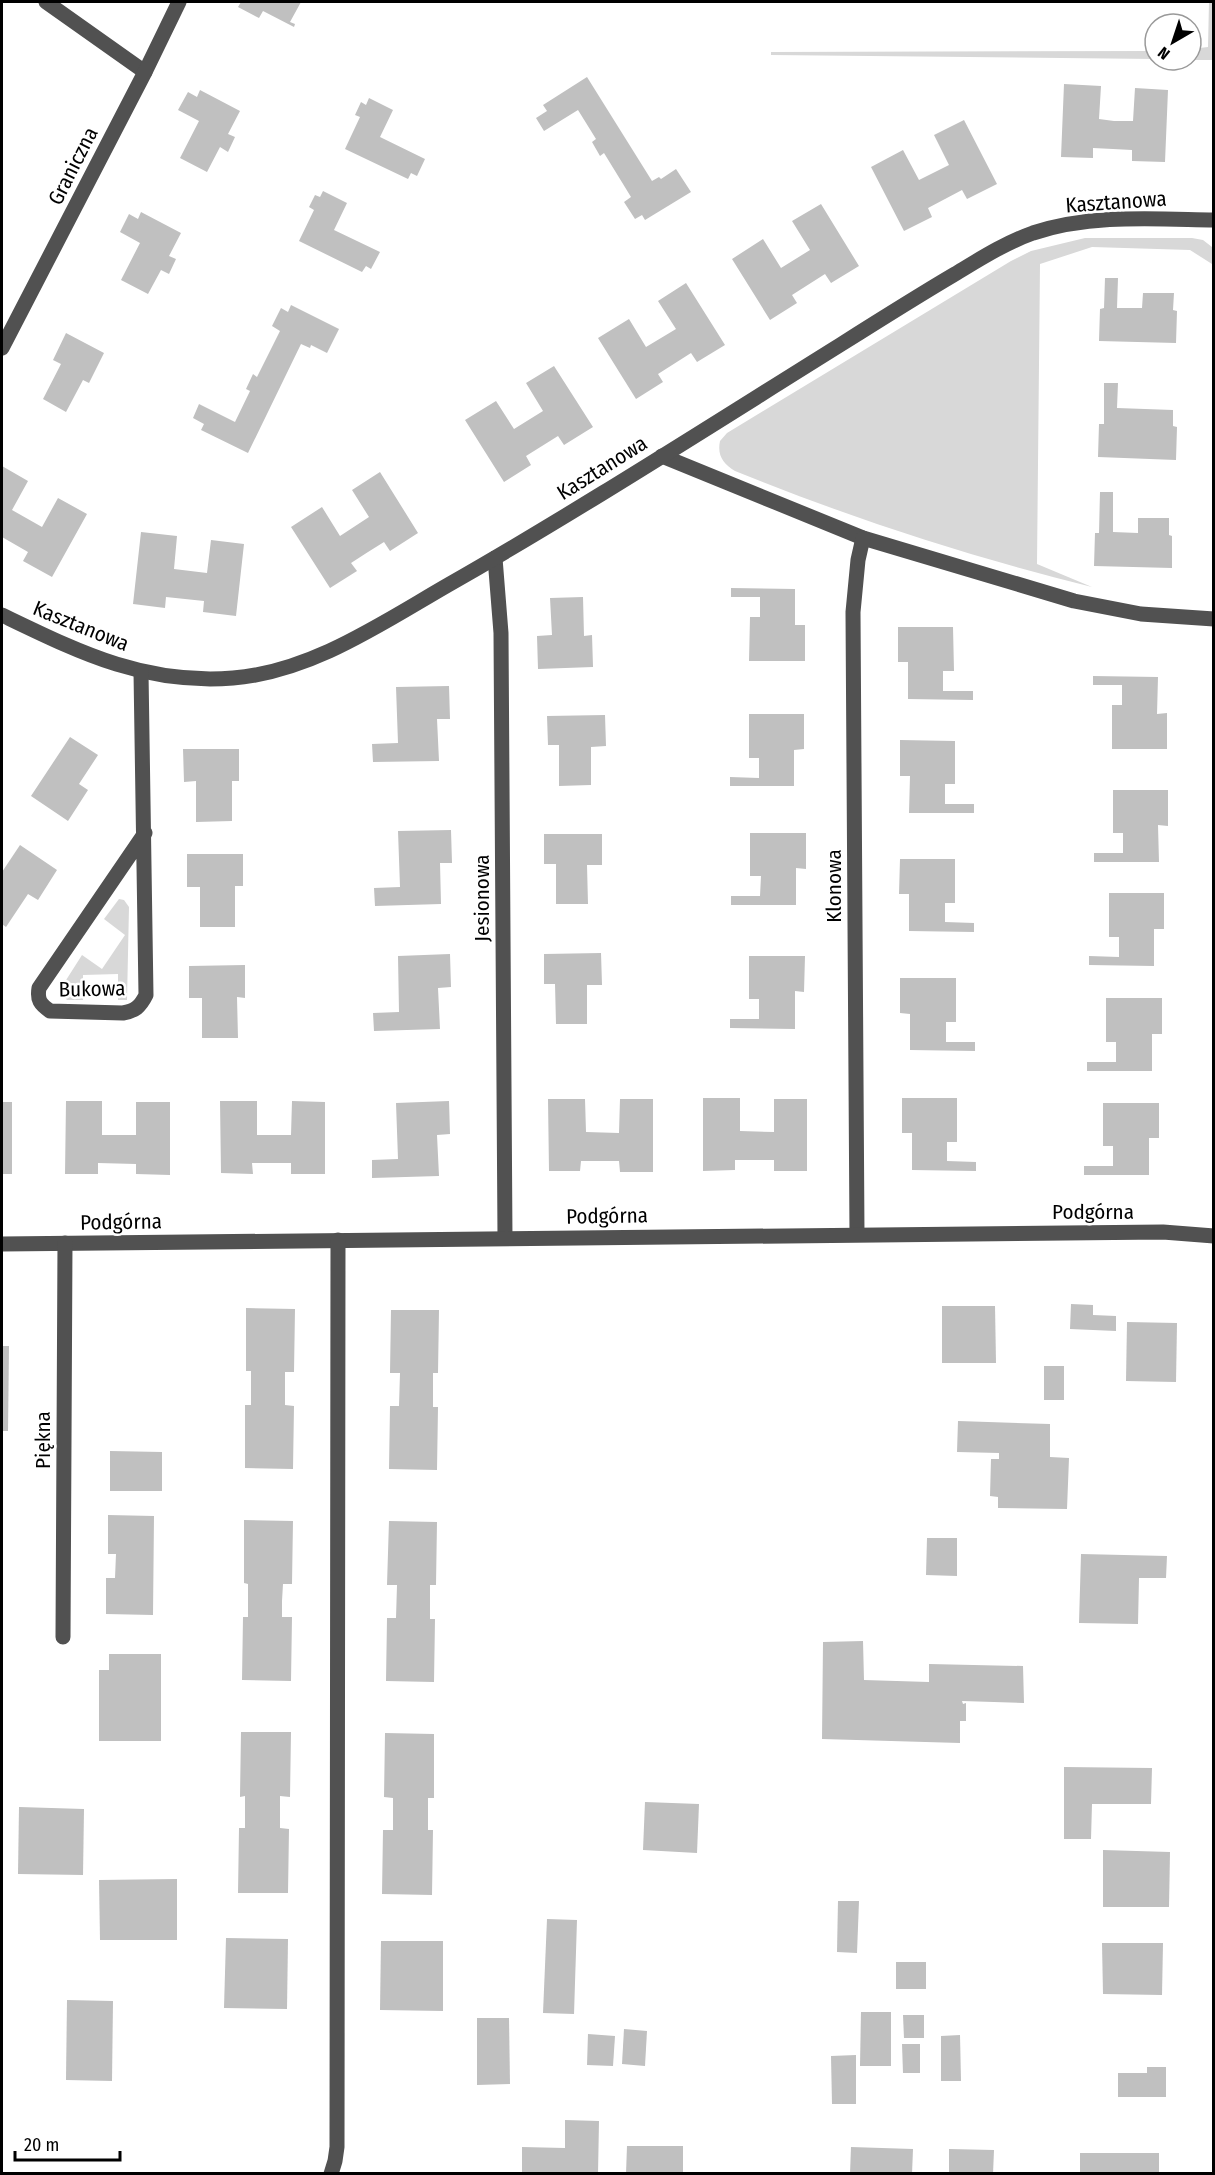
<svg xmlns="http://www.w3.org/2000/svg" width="1215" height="2175" font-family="'Fira Sans Condensed',sans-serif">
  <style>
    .green { fill: #d8d8d8 }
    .building { fill: #c0c0c0 }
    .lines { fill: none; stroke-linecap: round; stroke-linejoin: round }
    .minor { stroke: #515151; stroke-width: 15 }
    .labels { text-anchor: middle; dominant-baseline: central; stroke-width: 5; stroke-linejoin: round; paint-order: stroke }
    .street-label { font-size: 21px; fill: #000; stroke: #fff }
  </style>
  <rect width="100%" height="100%" fill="#fff"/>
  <g class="green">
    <polygon points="1209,2 1213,2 1213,60 1191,60 1191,49 1208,47"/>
    <polygon points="1155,51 1155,59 771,55 771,52"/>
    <path d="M1085,238h107l11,2 9,7v17l-22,-14 -98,-3 -52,17 -3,300 55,23c-122,-30 -241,-69 -357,-116 -12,-7 -18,-16 -15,-30l7,-8 284,-172 20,-10z"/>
    <polygon points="119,899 124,900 129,907 127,1000 118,1000 118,974 83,975 83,1000 67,1000 61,993 61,988 82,955 102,969 125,935 104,919"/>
  </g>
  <g class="building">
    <polygon points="241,2 301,2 290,22 295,24 294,27 263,11 259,18 238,7"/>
    <polygon points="587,77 652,181 659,177 661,179 676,169 691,192 645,220 642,215 635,219 624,202 631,197 604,153 600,156 592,142 596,139 578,110 544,131 536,118 547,111 543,105"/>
    <polygon points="1064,84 1101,86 1099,119 1114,121 1133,121 1135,88 1168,90 1165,162 1132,161 1132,150 1113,149 1093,148 1093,158 1061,157"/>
    <polygon points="200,90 240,111 228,134 235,137 228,152 220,147 207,172 180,158 199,121 178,110 188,92 197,97"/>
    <polygon points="369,98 393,110 380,137 425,159 417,176 411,173 408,179 345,149 360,117 355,115 361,102 366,105"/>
    <polygon points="964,120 997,184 967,199 962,190 928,208 932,217 904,231 871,167 903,150 919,180 949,165 934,135"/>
    <polygon points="323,191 347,203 334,230 380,252 371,269 366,266 362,272 299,241 314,210 309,207 315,195 320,197"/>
    <polygon points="821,204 859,266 831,283 825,274 792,295 797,303 770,320 732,259 763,239 781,268 810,250 792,221"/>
    <polygon points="141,212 181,233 169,256 176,259 169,274 161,270 148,294 121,280 140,243 120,232 129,214 138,219"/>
    <polygon points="1105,278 1118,278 1117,308 1142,308 1143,293 1174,293 1173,310 1177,311 1176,343 1099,341 1100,309 1104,308"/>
    <polygon points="686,283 725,345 697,362 691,353 658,374 663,382 636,399 598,338 629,319 646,347 676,329 658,301"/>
    <polygon points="291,305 339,329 327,353 311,345 310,348 301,344 248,453 201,430 204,424 193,418 199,404 235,422 250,391 246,389 253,374 257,377 280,331 272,326 281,308 288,312"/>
    <polygon points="66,333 104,353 89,383 83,380 66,412 43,399 61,364 53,360"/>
    <polygon points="554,366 593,427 564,445 558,436 526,456 531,465 504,482 465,420 496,401 514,429 543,411 526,383"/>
    <polygon points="1104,383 1118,383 1117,408 1173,410 1173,426 1177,427 1176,460 1098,457 1099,424 1104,424"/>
    <polygon points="2,466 28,481 12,510 42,527 58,498 87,514 52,577 23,561 28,552 2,537"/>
    <polygon points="380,472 418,533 390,551 384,542 368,552 351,563 357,571 330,588 291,527 322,507 340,536 369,517 352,490"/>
    <polygon points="1100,492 1113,492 1113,532 1138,533 1138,518 1169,518 1169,535 1172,536 1172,568 1094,566 1095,533 1099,533"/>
    <polygon points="141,532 177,536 174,569 207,573 211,540 244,544 236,616 203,612 204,601 166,597 165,608 133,604"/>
    <polygon points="731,588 795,589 795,625 805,625 805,661 749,661 750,617 760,617 760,597 731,597"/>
    <polygon points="583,597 584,636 592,635 593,667 538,669 537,636 552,635 550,598"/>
    <polygon points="898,627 953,627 954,671 943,671 943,691 973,691 973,700 908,699 908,662 898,662"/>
    <polygon points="1093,676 1158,677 1157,714 1167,713 1167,749 1112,749 1112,705 1122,705 1122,685 1093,685"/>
    <polygon points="449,686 450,719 437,719 439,761 373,762 372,744 398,743 396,687"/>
    <polygon points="749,714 804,714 804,749 794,750 794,786 730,786 730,777 759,778 759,758 749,758"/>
    <polygon points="605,715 606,746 591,747 591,785 559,786 559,745 548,745 547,716"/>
    <polygon points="70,737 98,755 79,784 88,790 68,821 31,796"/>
    <polygon points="900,740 955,741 955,784 945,784 945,804 974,804 974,813 909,813 910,776 900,776"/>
    <polygon points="183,749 239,749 239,781 232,781 232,821 196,822 196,781 184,782"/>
    <polygon points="1113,790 1168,790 1168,826 1158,825 1159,862 1094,862 1094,853 1123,853 1123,833 1113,833"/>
    <polygon points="451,830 452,863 440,863 441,904 375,906 374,888 400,887 398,831"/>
    <polygon points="750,833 806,833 806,869 796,868 796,905 731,905 731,896 760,896 761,876 750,876"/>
    <polygon points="544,834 602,834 602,865 587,865 588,904 556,904 556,864 544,864"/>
    <polygon points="20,845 57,870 38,900 28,894 6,927 2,924 2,872"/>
    <polygon points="187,854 243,854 243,886 235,886 235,927 200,927 200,887 187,887"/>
    <polygon points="900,859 955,859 955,903 945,903 945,922 974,923 974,932 909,931 909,894 899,894"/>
    <polygon points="1109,893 1164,893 1164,929 1154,929 1154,966 1089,965 1089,956 1119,957 1119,937 1109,937"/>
    <polygon points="601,953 602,985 587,985 587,1024 556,1024 555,984 544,984 544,954"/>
    <polygon points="450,954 451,987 438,988 440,1029 374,1031 373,1013 399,1012 398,956"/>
    <polygon points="749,956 805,956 804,992 795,991 795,1029 730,1028 730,1019 759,1019 759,999 749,999"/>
    <polygon points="245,965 245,998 237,997 238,1038 202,1038 202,998 189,998 189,966"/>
    <polygon points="900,978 956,978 956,1022 946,1022 946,1042 975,1042 975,1051 910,1050 910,1014 900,1013"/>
    <polygon points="1106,998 1162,998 1162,1034 1152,1034 1152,1071 1087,1071 1087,1062 1116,1062 1116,1042 1106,1042"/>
    <polygon points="703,1098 740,1098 740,1131 774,1132 774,1099 807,1099 807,1171 774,1171 774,1160 735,1160 735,1170 703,1171"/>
    <polygon points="902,1098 957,1098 957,1142 947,1142 947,1161 976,1162 976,1171 912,1170 912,1133 902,1133"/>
    <polygon points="548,1099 585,1099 586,1132 619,1133 620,1099 653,1099 653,1172 620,1172 619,1161 581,1161 580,1171 549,1171"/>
    <polygon points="66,1101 102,1101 102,1135 136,1135 136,1102 170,1102 170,1175 136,1174 136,1164 98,1163 98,1174 65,1174"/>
    <polygon points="220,1101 257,1101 257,1135 291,1135 292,1101 325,1102 325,1174 291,1174 291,1163 252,1163 253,1174 221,1173"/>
    <polygon points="449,1101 450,1134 437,1135 439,1176 372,1178 372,1160 398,1159 396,1103"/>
    <rect x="2" y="1102" width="10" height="72"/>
    <polygon points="1103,1103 1159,1103 1159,1138 1149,1138 1149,1175 1084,1175 1084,1166 1113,1166 1113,1146 1103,1146"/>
    <polygon points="1071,1304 1093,1305 1093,1315 1116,1316 1116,1331 1070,1329"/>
    <polygon points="942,1306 995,1306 996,1363 942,1363"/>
    <polygon points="246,1308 295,1309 294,1372 285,1372 285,1405 294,1406 293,1469 245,1468 245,1405 251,1405 251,1371 246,1371"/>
    <polygon points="391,1310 439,1310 438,1373 433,1373 433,1407 438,1407 437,1470 389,1469 390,1406 399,1406 400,1373 390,1373"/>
    <polygon points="1127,1322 1177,1323 1176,1382 1126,1381"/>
    <polygon points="2,1346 9,1346 8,1431 2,1431"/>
    <rect x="1044" y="1366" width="20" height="34"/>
    <polygon points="958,1421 1050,1424 1050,1457 1069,1458 1067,1509 998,1508 998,1497 990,1496 991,1459 999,1459 999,1453 957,1452"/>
    <polygon points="110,1451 162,1452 162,1491 110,1491"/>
    <polygon points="108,1515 154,1516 153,1615 106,1614 106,1578 115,1578 116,1554 108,1554"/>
    <polygon points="244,1520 293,1521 292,1584 283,1584 282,1601 282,1617 292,1617 291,1681 242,1680 243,1617 248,1617 248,1584 244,1583"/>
    <polygon points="389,1521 437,1522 436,1585 430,1585 430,1619 435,1619 434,1682 386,1681 387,1618 396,1618 397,1585 387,1585"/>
    <polygon points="927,1538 957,1538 957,1576 926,1575"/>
    <polygon points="1081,1554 1167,1556 1166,1578 1139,1578 1138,1624 1079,1623"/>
    <polygon points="863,1641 864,1680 929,1682 929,1664 1023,1666 1024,1703 962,1701 963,1704 966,1703 966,1721 960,1721 960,1743 822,1739 823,1642"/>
    <polygon points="109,1654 161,1654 161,1741 99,1741 99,1670 109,1670"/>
    <polygon points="241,1732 291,1732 290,1797 280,1796 280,1828 289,1829 288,1893 238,1893 239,1828 245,1828 245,1796 240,1797"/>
    <polygon points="385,1733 434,1734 434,1798 428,1798 428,1830 433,1830 432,1895 382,1894 383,1830 393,1830 393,1798 384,1797"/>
    <polygon points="1064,1767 1152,1768 1151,1804 1092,1804 1091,1839 1064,1839"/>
    <polygon points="645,1802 699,1804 697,1853 643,1850"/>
    <polygon points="19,1807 84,1809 83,1875 18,1874"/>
    <polygon points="1103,1850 1170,1852 1169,1907 1103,1907"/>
    <polygon points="177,1879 177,1940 100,1940 99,1880"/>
    <polygon points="838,1901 859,1901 857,1953 837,1952"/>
    <polygon points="547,1919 577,1920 574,2014 543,2013"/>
    <polygon points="226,1938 288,1939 287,2009 224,2008"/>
    <polygon points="381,1941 443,1941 443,2011 380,2010"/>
    <polygon points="1102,1943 1163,1943 1162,1995 1103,1994"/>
    <rect x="896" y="1962" width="30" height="27"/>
    <polygon points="67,2000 113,2001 112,2081 66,2080"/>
    <polygon points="861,2012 891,2012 891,2066 860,2066"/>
    <polygon points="903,2015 924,2015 924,2038 904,2038"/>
    <polygon points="477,2018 509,2018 510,2084 477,2085"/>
    <polygon points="624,2029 647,2031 645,2066 622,2064"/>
    <polygon points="588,2034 615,2036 613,2066 587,2065"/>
    <polygon points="960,2035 961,2081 941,2081 941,2036"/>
    <polygon points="902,2044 920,2044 920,2073 903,2073"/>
    <polygon points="856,2055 856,2104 832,2104 831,2056"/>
    <polygon points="1147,2067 1166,2067 1166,2097 1118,2097 1118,2073 1147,2073"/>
    <polygon points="565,2120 599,2121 598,2174 522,2174 522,2147 565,2148"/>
    <polygon points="627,2146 683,2146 683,2174 626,2174"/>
    <polygon points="851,2147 913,2149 912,2174 850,2174"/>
    <polygon points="949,2149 994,2150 993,2174 949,2174"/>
    <rect x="1080" y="2153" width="79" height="21"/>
  </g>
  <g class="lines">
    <g class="minor">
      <polyline points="46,2 145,72"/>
      <polyline points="2,348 145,72 179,2"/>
      <polyline points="662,456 863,538 1074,601 1141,614 1214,619"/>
      <polyline points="495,558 501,633 505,1238"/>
      <path d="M2,615c77,37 142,70 231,63 78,-6 149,-55 215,-93 133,-76 262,-159 392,-240 38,-24 76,-48 115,-71 25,-15 50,-31 78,-41 58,-19 120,-14 181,-13"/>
      <path d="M141,672l5,323c-6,12 -11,16 -23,18l-73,-2c-10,-7 -13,-11 -11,-23l106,-155"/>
      <polyline points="857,1234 853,612 858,560 863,538"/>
      <polyline points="2,1244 1163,1232 1214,1236"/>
      <polyline points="63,1637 65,1243"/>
      <polyline points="331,2174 335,2161 337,2147 338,1240"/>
    </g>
  </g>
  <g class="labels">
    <g class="street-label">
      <text transform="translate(73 166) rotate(-63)">Graniczna</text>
      <text transform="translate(1116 202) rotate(-4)">Kasztanowa</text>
      <text transform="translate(602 468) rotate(-32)">Kasztanowa</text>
      <text transform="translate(81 626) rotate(22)">Kasztanowa</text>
      <text transform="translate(834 886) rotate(-90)">Klonowa</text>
      <text transform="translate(482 898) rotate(-90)">Jesionowa</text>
      <text transform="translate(92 989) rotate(-1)">Bukowa</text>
      <text x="1093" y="1212">Podgórna</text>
      <text transform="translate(607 1216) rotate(-1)">Podgórna</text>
      <text transform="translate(121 1222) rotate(-1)">Podgórna</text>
      <text transform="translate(43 1440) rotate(-90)">Piękna</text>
    </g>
  </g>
  <rect width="1215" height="2175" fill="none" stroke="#000000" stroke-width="6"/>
  <g transform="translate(1173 42) rotate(219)"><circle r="28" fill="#ffffff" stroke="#999999" stroke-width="1.5"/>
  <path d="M0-4.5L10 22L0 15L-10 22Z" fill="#000000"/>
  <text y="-9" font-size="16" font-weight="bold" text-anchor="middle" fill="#000000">N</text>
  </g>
  <path d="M15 2151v9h105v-9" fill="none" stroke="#000000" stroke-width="3"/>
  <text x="24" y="2151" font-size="18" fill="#000000" stroke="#ffffff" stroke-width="4.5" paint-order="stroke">20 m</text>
</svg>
